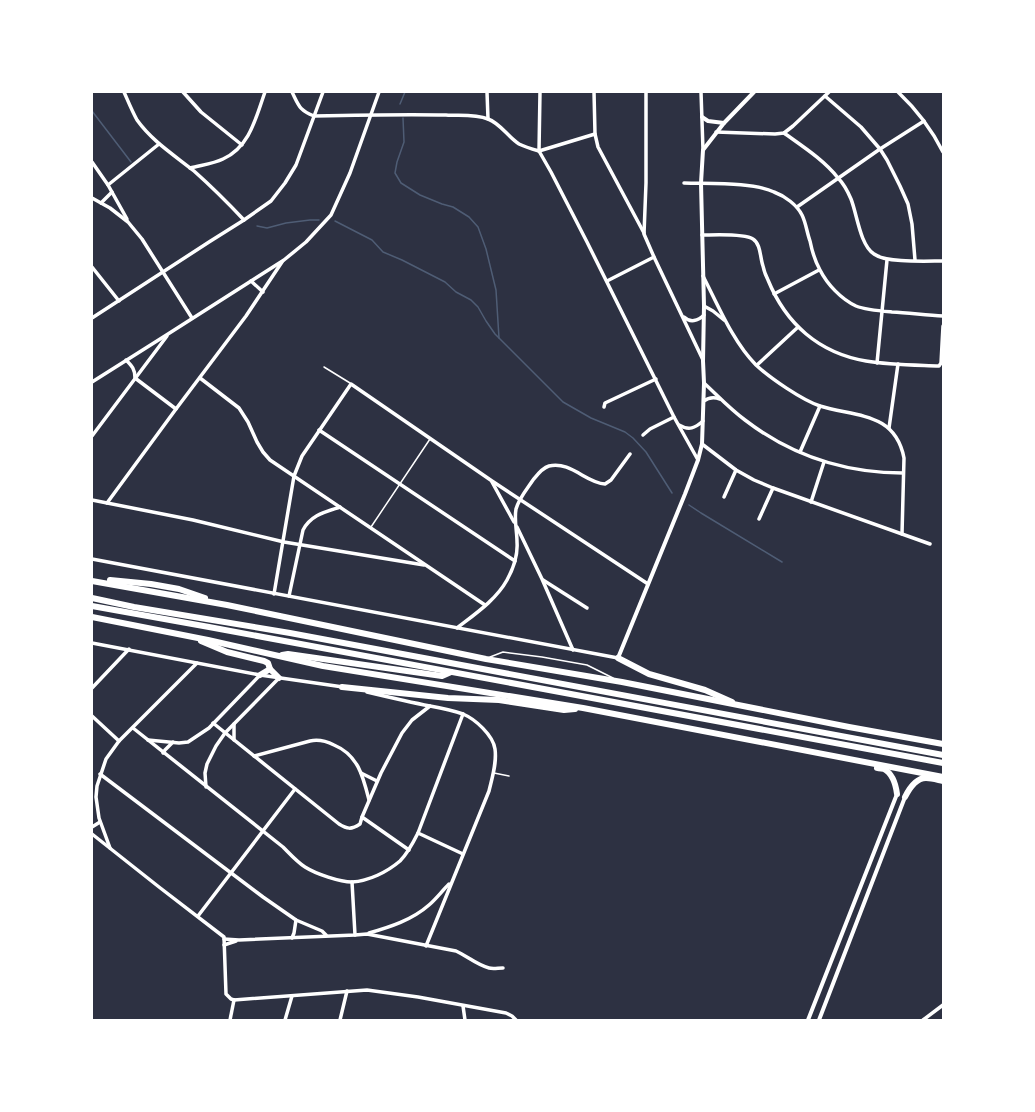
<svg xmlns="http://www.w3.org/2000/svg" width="1035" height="1112" font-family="'PT Sans Narrow',sans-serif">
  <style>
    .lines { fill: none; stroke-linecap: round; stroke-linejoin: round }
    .stream { stroke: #4f5d75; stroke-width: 1.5 }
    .service { stroke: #fff; stroke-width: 1.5 }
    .minor { stroke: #fff; stroke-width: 3.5 }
    .tertiary { stroke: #fff; stroke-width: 4 }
    .motorway { stroke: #fff; stroke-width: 6 }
  </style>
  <rect width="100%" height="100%" fill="#2d3142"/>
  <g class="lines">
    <g class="stream">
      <polyline points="400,104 405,92"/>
      <polyline points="92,111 131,162"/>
      <polyline points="403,118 404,142 397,162 395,173 401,183 420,195 442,204 453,207 469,217 478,227 486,249 496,290 499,338 563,402 591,418 625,432 633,438 646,452 672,493"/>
      <polyline points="335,221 372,240 383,252 402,260 445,282 456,292 471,300 478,307 486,321 495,334 499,338"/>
      <polyline points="257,226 267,228 286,223 310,220 319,220"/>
      <polyline points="689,505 701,513 782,562"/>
    </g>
    <g class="service">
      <polyline points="324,367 350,383"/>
      <polyline points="371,527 430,439"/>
      <polyline points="490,657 503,652 542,657 587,665 613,678"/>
      <polyline points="494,773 509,776"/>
    </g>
    <g class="minor">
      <path d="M124,92c4,9 8,19 13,28 15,21 37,35 57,51 18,16 34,32 50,49"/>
      <polyline points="183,92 201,112 242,145"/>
      <path d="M292,92c7,14 7,18 22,24 44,-1 88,-2 132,-1 13,1 29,-1 42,4 12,4 20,18 31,25 6,3 13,5 20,7"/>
      <polyline points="487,92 488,119"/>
      <polyline points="540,92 539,151 551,172 587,242 674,417 698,460"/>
      <polyline points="594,92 595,134 598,147 644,233"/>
      <polyline points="646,92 646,183 644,234 654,257 703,360"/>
      <polyline points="701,92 703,150"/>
      <path d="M898,92c18,17 34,38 45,60"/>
      <polyline points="825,96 861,127 880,149 887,160 900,186 908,204 912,224 915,260"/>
      <polyline points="716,132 775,134 784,133 793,126 829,92"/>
      <path d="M784,133c18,13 40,27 54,45 5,5 10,14 13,21 6,15 9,46 23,55 12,9 52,7 69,7"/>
      <polyline points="539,151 595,134"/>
      <polyline points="92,162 108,185 127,219"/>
      <path d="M190,168c11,-3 23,-4 33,-9 27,-12 33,-42 42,-67"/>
      <path d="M684,183c25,1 69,-1 90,9 11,4 23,13 28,23 4,8 5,18 8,26 2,10 5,20 10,29 7,14 21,29 36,36 10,4 24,5 36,6 17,1 34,3 51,4"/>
      <polyline points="108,185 159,144"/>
      <polyline points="92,198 110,208 128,222 142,239 192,318"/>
      <polyline points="101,203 112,192"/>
      <polyline points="797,207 880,149 924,121"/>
      <path d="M702,235c11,0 42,-2 51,4 8,5 7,19 10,27 1,5 3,10 5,14 18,44 51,73 98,81 24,4 49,4 73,5l2,-3 2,-37"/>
      <polyline points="92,267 119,301"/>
      <path d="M703,276c15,29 30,66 53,89 14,13 46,35 64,41 36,11 75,6 84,52l-2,76"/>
      <polyline points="251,281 263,292"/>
      <polyline points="607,281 654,257"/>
      <polyline points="774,294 819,270"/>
      <polyline points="704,306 713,311 724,320"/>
      <path d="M684,317c6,6 14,4 20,-2"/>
      <polyline points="92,318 209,242 244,220 271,201 285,183 296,165 323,92"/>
      <path d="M126,360c6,6 9,9 9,18l41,31"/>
      <polyline points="877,363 887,260"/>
      <polyline points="757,365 797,328"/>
      <polyline points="200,378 239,408 248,422 257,442 263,452 270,460 485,605"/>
      <polyline points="92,382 168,334 284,260 306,242 331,215 350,173 379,92"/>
      <path d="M704,383c13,12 26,26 41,37 47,36 99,53 158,53"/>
      <path d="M704,401c5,-4 10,-4 16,-2"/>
      <polyline points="604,407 605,403 656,379"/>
      <path d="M679,425c10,6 16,3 24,-4"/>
      <polyline points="889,428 898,364"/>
      <polyline points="319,430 515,561"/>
      <polyline points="643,435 650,429 674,417"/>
      <polyline points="92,436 167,336"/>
      <polyline points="702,444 736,470 754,480 773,488 930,544"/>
      <polyline points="800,452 820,406"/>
      <polyline points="492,482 514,522"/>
      <polyline points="724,497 736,470"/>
      <polyline points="92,500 193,520 284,542 424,565"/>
      <polyline points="811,502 824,462"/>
      <polyline points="107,503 176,409 246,316 282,262"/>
      <polyline points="759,519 773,488"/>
      <polyline points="517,527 542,579 573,650"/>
      <polyline points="92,559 618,658"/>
      <polyline points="543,580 587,608"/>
      <polyline points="274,594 294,476 302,456 351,384 492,481 648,584"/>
      <path d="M289,596l14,-66c8,-15 22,-18 37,-23"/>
      <path d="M457,628c18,-14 39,-28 50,-48 6,-11 11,-25 10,-38 0,-11 -3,-22 -1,-33 3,-11 11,-20 17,-29 4,-5 9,-12 16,-14 22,-5 37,17 56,18l6,-4 19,-26"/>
      <polyline points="92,643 260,675 343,687"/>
      <polyline points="92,688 129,649"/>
      <path d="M367,692c21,5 42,10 63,14 11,2 22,4 33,8 12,5 30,21 32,35 2,14 -3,29 -6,42l-63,155"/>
      <polyline points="92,716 119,741"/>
      <path d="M213,723l126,101c8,5 12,6 21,0l2,-7 19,-44 21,-40 10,-13 18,-14"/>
      <path d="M133,728l150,119c7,7 14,15 22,20 11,7 35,15 47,15 17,-1 35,-10 48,-21 8,-8 13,-18 18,-28l45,-119"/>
      <polyline points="148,740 179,743 188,742 209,728 260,675"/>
      <polyline points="234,740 234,724"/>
      <polyline points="163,753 165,750 173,742"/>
      <path d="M254,756l56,-15c9,-2 16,0 24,4 24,10 29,31 35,55"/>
      <polyline points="361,773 377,781"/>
      <polyline points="100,774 263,897 296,920 322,931 326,935"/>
      <polyline points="206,787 205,773 207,764 216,746 225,733 279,678"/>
      <polyline points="362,817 409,850"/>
      <polyline points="92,827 100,822"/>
      <polyline points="418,833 463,854"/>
      <polyline points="92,834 159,887 224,937 226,994 231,999 234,1000"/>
      <polyline points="110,848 99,818 96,797 97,786 106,759 119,741 197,663"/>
      <polyline points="352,882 355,935"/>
      <polyline points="198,916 295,789"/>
      <path d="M369,933c21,-6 43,-13 60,-28 7,-6 13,-14 20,-21"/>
      <polyline points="292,938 294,933 296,920"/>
      <path d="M224,939l15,1 116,-5 12,-1 89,17c11,5 21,14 33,17 4,1 9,0 14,0"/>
      <polyline points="224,945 236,941"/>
      <polyline points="234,1000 367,990 418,997 506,1013 512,1016 516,1020"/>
      <polyline points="463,1006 465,1020"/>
      <polyline points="230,1020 234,1000"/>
      <polyline points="285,1020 292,996"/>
      <polyline points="340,1020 347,991"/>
      <polyline points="923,1020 943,1005"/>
    </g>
    <g class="tertiary">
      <polyline points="702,117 708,121 724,123"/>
      <polyline points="618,658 685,494 698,460 702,444 704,383 703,361 704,306 701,183 703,150 724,123 754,92"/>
      <polyline points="808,1020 897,794"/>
      <polyline points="819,1020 905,797"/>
    </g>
    <g class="motorway">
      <polyline points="110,580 151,584 179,589 205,598"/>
      <polyline points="92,581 227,605 486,659 622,682 849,727 943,744"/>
      <polyline points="92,598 134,607 290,633 943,755"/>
      <polyline points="92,606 209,627 943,763"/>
      <polyline points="92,617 208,640 323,666 583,708 943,777"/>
      <polyline points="201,641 227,652 264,661 268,663 270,669 279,678"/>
      <polyline points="282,655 288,654 442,676 451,672"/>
      <polyline points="618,658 649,674 705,690 732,702"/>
      <polyline points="260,675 270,669"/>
      <polyline points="342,687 448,698 499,700 564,710 575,709"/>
      <path d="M877,768c3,1 5,0 7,1 9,5 12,17 13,25"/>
      <path d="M905,797c4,-8 11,-19 21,-19 6,0 12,2 17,3"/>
    </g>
  </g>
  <rect width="1035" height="1112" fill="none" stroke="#ffffff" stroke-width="186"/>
</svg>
